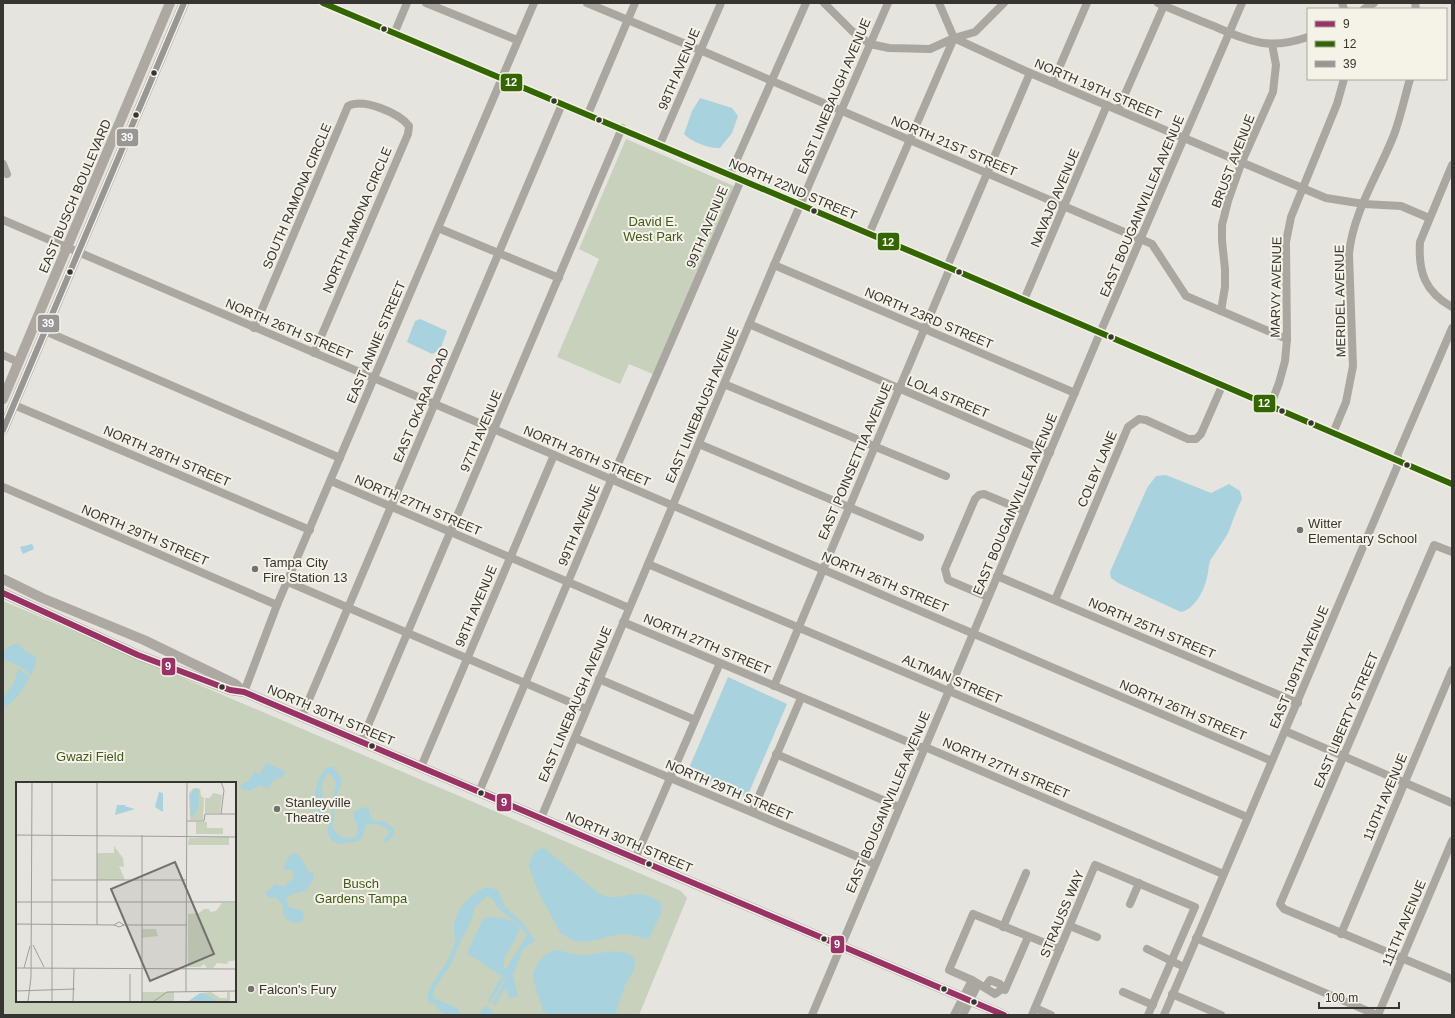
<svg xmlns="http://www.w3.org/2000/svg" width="1455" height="1018" font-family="Helvetica,sans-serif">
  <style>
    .green { fill: #c7d1bb; fill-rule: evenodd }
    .water { fill: #a8d2dd; fill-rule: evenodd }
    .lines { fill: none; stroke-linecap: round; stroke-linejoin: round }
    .minor { stroke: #aaa7a0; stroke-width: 8 }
    .major { stroke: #ada8a1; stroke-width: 10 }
    .bus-1-casing { stroke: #f5f2e8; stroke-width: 9 }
    .bus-2-casing { stroke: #f5f2e8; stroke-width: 9 }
    .bus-3-casing { stroke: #f5f2e8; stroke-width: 9 }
    .bus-1 { stroke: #936; stroke-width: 6 }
    .bus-2 { stroke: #360; stroke-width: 6 }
    .bus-3 { stroke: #989796; stroke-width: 6 }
    .bus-dot { fill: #363531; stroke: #f5f2e8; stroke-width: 1.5 }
    .poi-dot { fill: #73726e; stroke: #f5f2e8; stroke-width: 1.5 }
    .labels { text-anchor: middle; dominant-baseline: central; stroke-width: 4; stroke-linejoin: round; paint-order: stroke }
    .street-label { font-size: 13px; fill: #363531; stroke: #f5f2e8 }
    .park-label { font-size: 13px; fill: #3d5919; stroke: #f5f2e8 }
    .poi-label { font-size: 13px; fill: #363531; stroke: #f5f2e8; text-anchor: start }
    .inset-road { fill: none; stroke: #9f9e99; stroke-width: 1 }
    .view { fill: #73726e; fill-opacity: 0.15; stroke: #73726e; stroke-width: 2 }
    .inset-edge { fill: none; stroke: #363531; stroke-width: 2 }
    .line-badge { stroke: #f5f2e8; stroke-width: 1.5 }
    .badge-label { font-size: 11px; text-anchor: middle; font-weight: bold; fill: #fff }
  </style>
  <rect width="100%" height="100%" fill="#e5e4de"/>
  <g class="green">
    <polygon points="626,139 736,187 655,375 629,364 620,384 557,357 599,259 579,249"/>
    <path d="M3,601l678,290 6,7 -48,117h-636zM17,783h218v218h-218z"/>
  </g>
  <g class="water">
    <path d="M700,98l32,10 6,8 -6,17 -12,15c-10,1 -29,-6 -36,-14l8,-23z"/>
    <polygon points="420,319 447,331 440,350 432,354 407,342 415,321"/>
    <path d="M1166,475l45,18 18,-9 11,7 2,8c-6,11 -9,22 -14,34 -5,9 -11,17 -17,26 -3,6 -2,11 -4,18 -3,14 -12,32 -26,35l-63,-29 -7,-5 -1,-6 37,-84 9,-12z"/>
    <polygon points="32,544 34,549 23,554 20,547"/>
    <path d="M14,644h5l6,7 10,5 1,6 -4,12 -2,1 -6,-6 -20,-10c-3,-8 3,-12 10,-15z"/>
    <path d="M18,669l12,8c-8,13 -12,23 -27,30v-9l11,-15z"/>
    <polygon points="728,677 787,704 747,797 691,773 689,768"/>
    <polygon points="266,763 285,771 283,777 276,778 275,781 273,780 269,789 260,785 248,791 247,789 243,791 240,785 247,782 255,772 260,774"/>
    <path d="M327,767h6l6,8 3,6 -7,20 -1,17 -2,9c7,10 11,13 23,10 8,-13 -3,-14 -1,-25l7,-4 8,-1v4l3,9 13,2 9,7 -1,8 -8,6 -1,-4 6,-7c-6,-7 -16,-10 -25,-7l-1,9 -5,7 -19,3 -9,-4 -4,-9 5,-16v-15l4,-14 -2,-8 -6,-5c-12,15 -2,24 -4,41l-3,1c-14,-7 -3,-40 6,-48z"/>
    <path d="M544,848l54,45c25,13 34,-11 63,10v10l-12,25 -3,1c-7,-2 -15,-5 -22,-5 -24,1 -41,18 -64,-2l-23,-43 -8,-23c2,-9 5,-17 15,-18z"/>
    <path d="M295,853c9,5 9,13 15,20h3l1,5 -8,13 -14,3 -6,5 3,8 12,3 3,4 -1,6 -6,4 -12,-6c-4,-10 1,-13 -10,-21l-5,1 -5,-5 11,-9 8,3 9,-9v-7l-10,-2 6,-13z"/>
    <path d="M487,887l11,3 7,17 16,14 14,19 -13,11 -9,24 5,21 -9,2 -3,-11 -11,18 -7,-4 14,-25 -35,-23 15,-32 4,-4c12,1 31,0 34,13l-16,29v9l2,1 21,-34 -7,-9 -23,-19 -4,-8 -6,-3 -13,12c-1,10 -4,16 -9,25 -7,11 -10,25 -17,36 -6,9 -14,16 -15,27l2,3 22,9 3,5 5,2c-15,0 -22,3 -30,-11l-6,-1c-6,-12 12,-30 17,-40 4,-7 8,-16 10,-24 -9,-21 12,-45 31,-52zM507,977l-14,26 -2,-1 14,-24z"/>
    <path d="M556,950c9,1 16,5 25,5 17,1 40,-11 54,4l-1,11 -9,15 -10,30h-65l-7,-4 -10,-33c1,-13 10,-25 23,-28z"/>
    <polygon points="485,1006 493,1011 491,1015 479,1015"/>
  </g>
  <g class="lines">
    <g class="minor">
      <polyline points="323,3 950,268 1452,484"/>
      <polyline points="426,3 517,40"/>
      <polyline points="587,3 700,50 1152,244 1186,296 1287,339"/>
      <polyline points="824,3 852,31 870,44 889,48 930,49 954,38"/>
      <polyline points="939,3 954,38 1030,73 1326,198 1364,204 1401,206 1429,218"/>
      <path d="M1158,3c18,8 36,15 53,22 38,16 56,26 97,12"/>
      <polyline points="1342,3 1344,9"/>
      <polyline points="1415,3 1416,9"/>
      <polyline points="1364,9 1374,3"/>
      <polyline points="394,34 407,3"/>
      <polyline points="1053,82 1087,3"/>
      <polyline points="1118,110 1165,3"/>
      <polyline points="588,114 635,3"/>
      <polyline points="660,144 721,3"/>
      <polyline points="3,164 7,174"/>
      <path d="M1452,165l-32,77c-2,30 5,50 32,65"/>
      <polyline points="730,175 806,3"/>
      <polyline points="3,220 1272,761"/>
      <polyline points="438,228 559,278"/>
      <polyline points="869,234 954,38 975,32 1004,3"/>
      <polyline points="774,265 1075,393"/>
      <polyline points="947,267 1030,73"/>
      <polyline points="1024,300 1107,105"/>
      <polyline points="1221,311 1225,287 1225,269 1222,241 1222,225 1228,201 1241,164 1273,92 1276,65 1272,44"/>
      <polyline points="749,324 1050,453"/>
      <path d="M254,328l94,-222c16,-8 51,7 61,20l-1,8 -94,219"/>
      <polyline points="45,331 340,458"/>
      <polyline points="3,355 18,362"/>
      <polyline points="724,384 946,476"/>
      <polyline points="14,405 310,530"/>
      <polyline points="1270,407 1279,383 1285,361 1287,339 1286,242 1291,217 1337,104 1344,79"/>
      <path d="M1333,433l13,-31 7,-36 -4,-112c4,-43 31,-82 46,-122 6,-17 10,-36 15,-53"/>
      <polyline points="699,444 920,537"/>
      <polyline points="331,481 629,608"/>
      <polyline points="3,487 277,605"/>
      <polyline points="1452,552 1434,545 1280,904 1284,909 1452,979"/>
      <polyline points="648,564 1247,817"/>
      <polyline points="997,576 1298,703"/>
      <polyline points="288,582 586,709"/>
      <polyline points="988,597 948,580 945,569 975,499 979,495 984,494 1025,511"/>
      <polyline points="1055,600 1128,427 1139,419 1146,420 1188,439 1196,439 1201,434 1222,386"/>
      <polyline points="623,622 920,747 925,747 1223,874"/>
      <polyline points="599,679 695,720"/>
      <polyline points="774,686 950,268"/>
      <polyline points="244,692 277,605 534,3"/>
      <polyline points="302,716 562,104"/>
      <polyline points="1285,731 1452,803"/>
      <polyline points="575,738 875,864"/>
      <polyline points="361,742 622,128"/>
      <polyline points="776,754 899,807"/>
      <polyline points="421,767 554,455"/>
      <polyline points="479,792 612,478 741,180"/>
      <polyline points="752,812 801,698"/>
      <polyline points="541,818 774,265 888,3"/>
      <polyline points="635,859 720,663"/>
      <polyline points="1130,904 1139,883"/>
      <polyline points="1070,926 1097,937"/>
      <polyline points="1003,927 1026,873"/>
      <polyline points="1341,934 1452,670"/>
      <polyline points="1028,937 1005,990 1002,989 995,994 972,980 949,970 973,914 1060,949"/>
      <polyline points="1196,938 1377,1015"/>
      <polyline points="1147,949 1184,967"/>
      <polyline points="985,987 990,980 1000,984 1002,989"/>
      <polyline points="1123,992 1153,1005"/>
      <polyline points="1172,994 1221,1015"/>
      <polyline points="1035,1008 1051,1015"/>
      <polyline points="812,1015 1100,333 1242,3"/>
      <polyline points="954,1015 972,980"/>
      <polyline points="963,1015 978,984"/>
      <polyline points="1032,1015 1095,865 1195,907 1148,1015"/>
      <polyline points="1164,1015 1397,467 1398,454 1452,328"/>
      <polyline points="1378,1015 1452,841"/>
    </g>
    <g class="major">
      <polyline points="3,399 170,3"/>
      <polyline points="3,430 184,3"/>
      <polyline points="3,579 42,598 144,640 235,684 244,692"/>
      <polyline points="3,593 138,655 230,690 244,692 1004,1015"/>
    </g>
    <defs>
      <polyline id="bus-1" points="3,593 138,655 230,690 244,692 1004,1015"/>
      <polyline id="bus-2" points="323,3 950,268 1452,484"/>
      <polyline id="bus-3" points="3,430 184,3"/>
    </defs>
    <use href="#bus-1" class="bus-1-casing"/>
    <use href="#bus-2" class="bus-2-casing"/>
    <use href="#bus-3" class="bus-3-casing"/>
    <use href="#bus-1" class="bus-1"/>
    <use href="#bus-2" class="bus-2"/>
    <use href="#bus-3" class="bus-3"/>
  </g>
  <g class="bus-dot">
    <circle cx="384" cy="29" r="3.5"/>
    <circle cx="154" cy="73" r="3.5"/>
    <circle cx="554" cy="101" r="3.5"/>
    <circle cx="136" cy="115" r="3.5"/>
    <circle cx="599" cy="120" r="3.5"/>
    <circle cx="814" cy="211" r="3.5"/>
    <circle cx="70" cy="272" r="3.5"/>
    <circle cx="959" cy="272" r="3.5"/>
    <circle cx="1111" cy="337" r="3.5"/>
    <circle cx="1282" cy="411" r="3.5"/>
    <circle cx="1311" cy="423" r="3.5"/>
    <circle cx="1407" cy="465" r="3.5"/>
    <circle cx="222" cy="687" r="3.5"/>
    <circle cx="372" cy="746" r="3.5"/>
    <circle cx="481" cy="793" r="3.5"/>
    <circle cx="649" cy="864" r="3.5"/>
    <circle cx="824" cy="939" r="3.5"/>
    <circle cx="944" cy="989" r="3.5"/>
    <circle cx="974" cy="1002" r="3.5"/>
  </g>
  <g class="poi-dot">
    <circle cx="1300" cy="530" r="4"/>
    <circle cx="255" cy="569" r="4"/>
    <circle cx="277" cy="809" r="4"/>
    <circle cx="251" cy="989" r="4"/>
  </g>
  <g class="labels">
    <g class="street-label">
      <text transform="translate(679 69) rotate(-67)">98TH AVENUE</text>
      <text transform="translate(1098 89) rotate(23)">NORTH 19TH STREET</text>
      <text transform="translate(834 96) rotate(-67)">EAST LINEBAUGH AVENUE</text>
      <text transform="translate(954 146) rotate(23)">NORTH 21ST STREET</text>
      <text transform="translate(1233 161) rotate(-69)">BRUST AVENUE</text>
      <text transform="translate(793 189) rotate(23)">NORTH 22ND STREET</text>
      <text transform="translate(75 196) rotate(-67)">EAST BUSCH BOULEVARD</text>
      <text transform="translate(297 196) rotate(-67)">SOUTH RAMONA CIRCLE</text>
      <text transform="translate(1055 198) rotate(-67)">NAVAJO AVENUE</text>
      <text transform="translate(1142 206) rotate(-67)">EAST BOUGAINVILLEA AVENUE</text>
      <text transform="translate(357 220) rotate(-67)">NORTH RAMONA CIRCLE</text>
      <text transform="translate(707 227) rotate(-67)">99TH AVENUE</text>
      <text transform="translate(1276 287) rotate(-89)">MARVY AVENUE</text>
      <text transform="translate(1340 301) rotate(-91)">MERIDEL AVENUE</text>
      <text transform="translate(929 318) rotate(23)">NORTH 23RD STREET</text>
      <text transform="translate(289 329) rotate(23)">NORTH 26TH STREET</text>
      <text transform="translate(376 342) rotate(-67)">EAST ANNIE STREET</text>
      <text transform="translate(948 397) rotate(23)">LOLA STREET</text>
      <text transform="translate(421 405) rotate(-67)">EAST OKARA ROAD</text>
      <text transform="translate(702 405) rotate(-67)">EAST LINEBAUGH AVENUE</text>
      <text transform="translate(481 431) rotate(-67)">97TH AVENUE</text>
      <text transform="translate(167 456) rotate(23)">NORTH 28TH STREET</text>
      <text transform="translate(587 456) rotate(23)">NORTH 26TH STREET</text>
      <text transform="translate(855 461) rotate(-67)">EAST POINSETTIA AVENUE</text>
      <text transform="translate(1097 469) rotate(-67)">COLBY LANE</text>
      <text transform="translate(1015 504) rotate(-67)">EAST BOUGAINVILLEA AVENUE</text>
      <text transform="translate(418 505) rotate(23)">NORTH 27TH STREET</text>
      <text transform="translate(579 525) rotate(-67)">99TH AVENUE</text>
      <text transform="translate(145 535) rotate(23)">NORTH 29TH STREET</text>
      <text transform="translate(885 582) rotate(23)">NORTH 26TH STREET</text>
      <text transform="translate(476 606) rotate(-67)">98TH AVENUE</text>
      <text transform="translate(1152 628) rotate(23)">NORTH 25TH STREET</text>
      <text transform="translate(707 644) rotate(23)">NORTH 27TH STREET</text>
      <text transform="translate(1299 667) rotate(-67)">EAST 109TH AVENUE</text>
      <text transform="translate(952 679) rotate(23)">ALTMAN STREET</text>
      <text transform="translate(575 704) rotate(-67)">EAST LINEBAUGH AVENUE</text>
      <text transform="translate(1183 710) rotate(23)">NORTH 26TH STREET</text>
      <text transform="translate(331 715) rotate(23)">NORTH 30TH STREET</text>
      <text transform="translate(1346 720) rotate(-67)">EAST LIBERTY STREET</text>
      <text transform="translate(1006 768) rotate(23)">NORTH 27TH STREET</text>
      <text transform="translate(729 790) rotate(23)">NORTH 29TH STREET</text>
      <text transform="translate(1385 797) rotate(-67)">110TH AVENUE</text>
      <text transform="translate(888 802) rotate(-67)">EAST BOUGAINVILLEA AVENUE</text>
      <text transform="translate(629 842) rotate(23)">NORTH 30TH STREET</text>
      <text transform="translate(1062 914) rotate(-67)">STRAUSS WAY</text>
      <text transform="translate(1404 923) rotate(-67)">111TH AVENUE</text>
    </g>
    <g class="park-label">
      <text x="653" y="221">David E.<tspan x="653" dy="15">West Park</tspan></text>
      <text x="90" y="756">Gwazi Field</text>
      <text x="361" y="883">Busch<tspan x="361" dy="15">Gardens Tampa</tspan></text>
    </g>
    <g class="poi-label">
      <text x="1308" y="523">Witter<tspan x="1308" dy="15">Elementary School</tspan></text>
      <text x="263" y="562">Tampa City<tspan x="263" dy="15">Fire Station 13</tspan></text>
      <text x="285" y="802">Stanleyville<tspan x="285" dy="15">Theatre</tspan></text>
      <text x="259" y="989">Falcon's Fury</text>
    </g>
  </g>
  <g transform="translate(16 782)">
    <rect width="220" height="220" fill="#e5e4de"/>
    <path d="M178,6l6,1 1,7 3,2 -1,22h-13l-1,-27zM197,11l9,2 -2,18h-15v-15h5zM180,40h11v6h16v6h-27zM213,55v8h-41l1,-7zM98,64l9,12 1,9 -5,-1 6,14h-28v-27h17zM206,121h14v57h-4l4,1h-7l-1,3v-3l-1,3 -10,-1 -4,5h-6l-3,-4 -4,3h-12v-53l11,-1 5,-4h5l1,3 6,-1zM126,147h14l2,7 -16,2zM126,210h32v10h-32zM195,210l9,6h7v-6h3v10h-11l-19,-9z" fill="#c7d1bb"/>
    <path d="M182,6l1,15 -4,11 -4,2 -1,-20 4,-7zM143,10l4,1v19l-8,-5zM101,23h10l-3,1 11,3 -20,6zM184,211l7,2 12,7h-32z" fill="#a8d2dd"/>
    <path class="inset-road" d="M205,0l3,8 -3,24M171,39h17l1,-7h31M0,53l220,2M36,98h135M0,120h220M0,142l98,1 5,2 5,-2M81,143v-143M98,143l5,-3 5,3h63M17,163l11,22M0,186l220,1M8,186l6,-22M170,188l1,-188M114,192v28M0,209l59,-2M170,210v-22M12,220l3,-25 1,-195M36,220v-220M57,220l1,-33M126,220v-167M137,220l14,-10 69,-1"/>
    <path class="view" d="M159,80l39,92 -64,27 -39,-92z"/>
    <rect width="220" height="220" class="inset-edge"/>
  </g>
  <g class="line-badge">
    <rect x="500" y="73" width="23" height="19" rx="4" fill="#360"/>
    <rect x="116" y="128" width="23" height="19" rx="4" fill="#989796"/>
    <rect x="877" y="232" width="23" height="19" rx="4" fill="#360"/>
    <rect x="37" y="314" width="23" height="19" rx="4" fill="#989796"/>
    <rect x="1253" y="394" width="23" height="19" rx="4" fill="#360"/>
    <rect x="161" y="657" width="15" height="19" rx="4" fill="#936"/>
    <rect x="496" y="793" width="16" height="19" rx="4" fill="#936"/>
    <rect x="830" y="935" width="15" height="19" rx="4" fill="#936"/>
  </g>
  <g class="badge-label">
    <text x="511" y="86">12</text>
    <text x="127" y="141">39</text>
    <text x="888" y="246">12</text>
    <text x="48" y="327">39</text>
    <text x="1264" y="407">12</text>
    <text x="168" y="670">9</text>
    <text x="504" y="806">9</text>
    <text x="837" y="948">9</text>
  </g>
  <rect width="1455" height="1018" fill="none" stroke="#363531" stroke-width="8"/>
  <rect x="1307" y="8" width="140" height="72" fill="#f5f2e8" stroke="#a9a69f"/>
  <rect x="1315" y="21" width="20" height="6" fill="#993366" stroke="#a9a69f"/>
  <text x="1343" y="28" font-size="12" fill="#363531">9</text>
  <rect x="1315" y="41" width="20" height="6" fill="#336600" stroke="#a9a69f"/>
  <text x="1343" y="48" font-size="12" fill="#363531">12</text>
  <rect x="1315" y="61" width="20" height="6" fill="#989796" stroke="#a9a69f"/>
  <text x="1343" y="68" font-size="12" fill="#363531">39</text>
  <path d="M1319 1002v6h80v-6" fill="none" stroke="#363531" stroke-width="2"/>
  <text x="1325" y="1002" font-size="12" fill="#363531" stroke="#f5f2e8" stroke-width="3" paint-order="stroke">100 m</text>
</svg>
